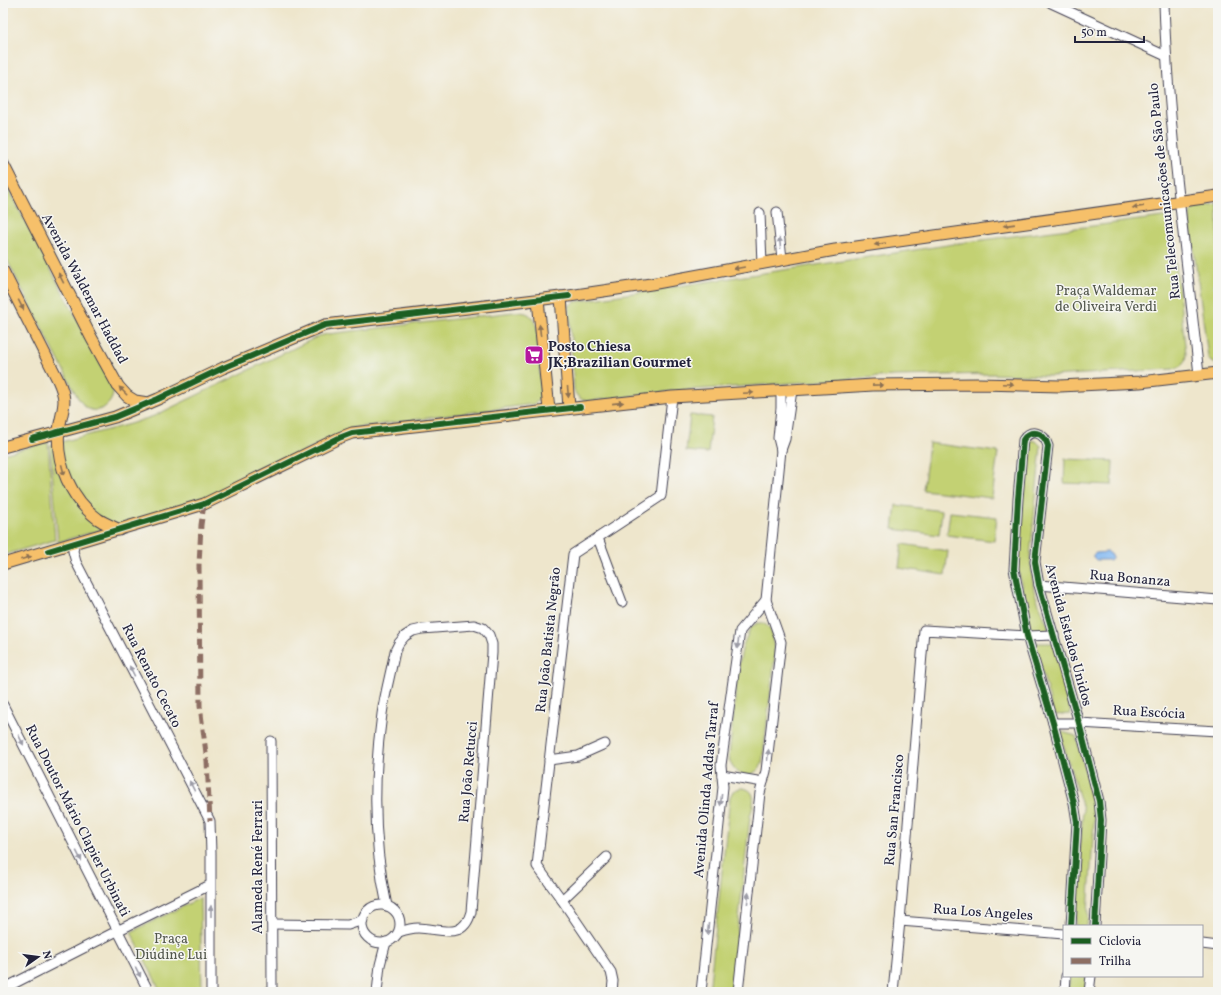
<svg xmlns="http://www.w3.org/2000/svg" width="1221" height="995" font-family="Vollkorn,serif">
  <style>
    .green { fill: #c3d173; stroke: #727a57 }
    .water { fill: #84b9f2; stroke: #536e96 }
    .lines { fill: none; stroke-linecap: round; stroke-linejoin: round }
    .stream { stroke: #84b9f2; stroke-width: 3 }
    .minor-casing { stroke: #413f51; stroke-width: 11 }
    .major-casing { stroke: #413f51; stroke-width: 13 }
    .minor { stroke: #fff; stroke-width: 9 }
    .major { stroke: #f6c06b; stroke-width: 11 }
    .quiet { stroke: #8d6e63; stroke-width: 5; stroke-dasharray: 10 5; stroke-linecap: butt }
    .cycleway-casing { stroke: #f6f6f2; stroke-width: 8 }
    .cycleway { stroke: #1b5e20; stroke-width: 6 }
    .oneway { fill: #8c7153 }
    .oneway2 { fill: #9c9ca7 }
    .labels { text-anchor: middle; dominant-baseline: central; stroke-width: 3; stroke-linejoin: round; paint-order: stroke }
    .street-label { font-size: 14px; fill: #22223b; stroke: #f6f6f2 }
    .park-label { font-size: 14px; fill: #52574c; stroke: #f6f6f2 }
    .poi-label { font-size: 14px; font-weight: bold; fill: #22223b; stroke: #f6f6f2; text-anchor: start }
  </style>
  <rect width="100%" height="100%" fill="#f6f6f2"/>
  <filter id="ink" filterUnits="userSpaceOnUse"><feTurbulence type="fractalNoise" baseFrequency=".025" numOctaves="2"/><feDisplacementMap in="SourceGraphic" scale="8" xChannelSelector="R" yChannelSelector="G"/><feConvolveMatrix kernelMatrix="1 2 1 2 8 2 1 2 1" color-interpolation-filters="sRGB"/></filter>
  <filter id="wash" filterUnits="userSpaceOnUse"><feTurbulence type="fractalNoise" baseFrequency=".012" numOctaves="4" result="noise"/><feDisplacementMap in="SourceGraphic" scale="16" xChannelSelector="R" yChannelSelector="G"/><feGaussianBlur stdDeviation="0.9" result="paint"/><feColorMatrix in="noise" values="0 0 0 0 0 0 0 0 0 0 0 0 0 0 0 0 0 1.4 0 .05"/><feComposite in="paint" operator="in"/></filter>
  <g filter="url(#wash)">
    <rect width="100%" height="100%" fill="#eee6cc"/>
    <g class="green">
      <path d="M3,180l104,195c2,6 6,12 6,18 -1,12 -15,22 -26,15 -4,-2 -6,-7 -9,-10l-75,-146z"/>
      <polygon points="1218,204 1218,365 1211,362 1208,357 1190,221 1190,214 1193,208 1201,206"/>
      <path d="M1163,217l4,1 4,3 15,133c-1,10 -3,12 -13,15l-123,7 -58,-2 -98,2 -221,15 -84,10c-8,-1 -12,-3 -15,-11l-5,-84 5,-4 393,-60z"/>
      <path d="M514,312c15,0 18,2 23,16l4,65 -1,6 -6,5 -182,24 -153,74 -141,40 -8,-97 80,-21 24,-8 165,-80 9,-2z"/>
      <polygon points="690,415 712,417 708,453 686,451"/>
      <polygon points="1030,440 1036,441 1041,446 1030,557 1034,591 1049,629 1031,633 1018,568 1026,443"/>
      <polygon points="48,442 55,540 3,555 3,454"/>
      <polygon points="929,443 998,452 992,498 923,490"/>
      <polygon points="1065,459 1113,461 1112,485 1064,483"/>
      <polygon points="896,505 942,511 939,535 893,529"/>
      <polygon points="950,512 997,517 994,541 947,535"/>
      <polygon points="902,544 948,551 945,575 899,568"/>
      <path d="M758,623c6,0 10,2 13,8l4,24 -13,109c-9,17 -30,13 -33,-7l9,-88 5,-24 8,-18z"/>
      <polygon points="1034,643 1054,643 1071,714 1054,715"/>
      <polygon points="1059,731 1076,736 1095,809 1087,926 1075,926 1083,809"/>
      <path d="M740,788c18,0 14,16 10,28l-19,176h-22l21,-195 3,-6z"/>
      <polygon points="200,898 202,992 161,992 131,932"/>
      <polygon points="1070,976 1086,976 1085,992 1068,992"/>
    </g>
    <polygon class="water" points="1108,552 1112,555 1112,558 1110,560 1096,560 1093,557 1093,555 1096,553"/>
    <g class="lines">
      <polyline class="stream" points="1215,285 1218,285"/>
    </g>
  </g>
  <g filter="url(#ink)">
    <g class="lines">
      <defs>
        <g id="minor">
          <polyline points="1051,3 1166,56"/>
          <path d="M1164,3c4,124 22,248 35,372"/>
          <polyline points="777,212 782,259"/>
          <polyline points="760,213 762,264"/>
          <polyline points="781,450 778,438 781,408 781,391"/>
          <polyline points="598,538 622,602"/>
          <polyline points="75,543 73,551 76,562 210,821 211,854 211,992"/>
          <polyline points="1039,585 1218,600"/>
          <polyline points="3,705 149,992"/>
          <polyline points="1053,723 1079,723 1218,731"/>
          <polyline points="271,741 272,992"/>
          <polyline points="549,760 578,756 605,744"/>
          <polyline points="722,775 763,782"/>
          <polyline points="562,900 607,857"/>
          <circle cx="381" cy="924" r="19"/>
          <path d="M387,906c-14,-63 -14,-128 -5,-192 3,-21 9,-42 13,-63l4,-8 6,-7 8,-5 9,-2 52,-4 9,3 6,7 3,9v9l-21,259c-8,30 -32,16 -53,16 -7,0 -13,2 -19,4"/>
          <polyline points="900,921 1064,934"/>
          <polyline points="272,924 348,925 363,920"/>
          <path d="M1071,926l6,-104 -3,-19 -21,-80 -26,-87 -13,-67 4,-70 5,-59c8,-12 21,-8 25,6l-13,116 4,23 40,138 20,78 2,19 -6,106"/>
          <polyline points="1202,944 1218,946"/>
          <polyline points="3,989 117,931 210,885"/>
          <polyline points="377,992 380,965 386,942"/>
          <polyline points="612,992 613,981 611,972 562,900 537,866 573,554 661,496 672,397"/>
          <polyline points="701,992 723,787 721,765 740,631 766,600"/>
          <polyline points="738,992 760,793 766,771 781,642 766,600 781,450 785,439 792,390"/>
          <polyline points="893,992 900,921 924,630 1027,636 1054,635"/>
          <polyline points="1065,992 1066,976"/>
          <polyline points="1089,992 1091,976"/>
        </g>
        <g id="major">
          <polyline points="3,164 91,337 118,386 127,396 135,401 148,403"/>
          <path d="M3,271l55,109c11,24 4,27 1,50 -4,33 12,69 39,89 6,4 14,7 21,11"/>
          <polyline points="561,297 569,408"/>
          <polyline points="538,300 549,410"/>
          <polyline points="3,447 115,417 158,399 223,368 325,325 569,296 651,284 835,250 1218,196"/>
          <polyline points="3,564 204,504 339,438 352,433 672,397 873,385 978,384 1060,386 1140,382 1218,373"/>
        </g>
      </defs>
      <use href="#minor" class="minor-casing"/>
      <use href="#major" class="major-casing"/>
      <use href="#minor" class="minor"/>
      <use href="#major" class="major"/>
      <polyline class="quiet" points="204,504 201,525 199,565 200,706 207,761 210,821"/>
      <defs>
        <g id="cycleway">
          <polyline points="32,439 115,417 158,399 223,368 325,325 569,296"/>
          <polyline points="48,551 204,504 339,438 352,433 580,407"/>
          <path d="M1071,926l6,-104 -3,-19 -21,-80 -26,-87 -13,-67 4,-70 5,-59c8,-12 21,-8 25,6l-13,116 4,23 40,138 20,78 2,19 -6,106"/>
        </g>
      </defs>
      <use href="#cycleway" class="cycleway-casing"/>
      <use href="#cycleway" class="cycleway"/>
    </g>
    <defs><path id="oneway-solid" d="M-6-.8H1V-3.2L6.5 0L1 3.2V.8H-6Z"/></defs>
    <g class="oneway">
      <use href="#oneway-solid" transform="translate(1138 207) rotate(172)"/>
      <use href="#oneway-solid" transform="translate(1009 225) rotate(172)"/>
      <use href="#oneway-solid" transform="translate(880 244) rotate(172)"/>
      <use href="#oneway-solid" transform="translate(739 268) rotate(170)"/>
      <use href="#oneway-solid" transform="translate(61 278) rotate(-117)"/>
      <use href="#oneway-solid" transform="translate(21 305) rotate(63)"/>
      <use href="#oneway-solid" transform="translate(540 330) rotate(-96)"/>
      <use href="#oneway-solid" transform="translate(1008 384) rotate(2)"/>
      <use href="#oneway-solid" transform="translate(878 385) rotate(-1)"/>
      <use href="#oneway-solid" transform="translate(123 391) rotate(-134)"/>
      <use href="#oneway-solid" transform="translate(568 392) rotate(85)"/>
      <use href="#oneway-solid" transform="translate(748 393) rotate(-3)"/>
      <use href="#oneway-solid" transform="translate(618 403) rotate(-6)"/>
      <use href="#oneway-solid" transform="translate(63 470) rotate(75)"/>
      <use href="#oneway-solid" transform="translate(26 558) rotate(-16)"/>
    </g>
    <g class="oneway2">
      <use href="#oneway-solid" transform="translate(780 243) rotate(-97)"/>
      <use href="#oneway-solid" transform="translate(738 643) rotate(98)"/>
      <use href="#oneway-solid" transform="translate(132 671) rotate(-117)"/>
      <use href="#oneway-solid" transform="translate(21 740) rotate(63)"/>
      <use href="#oneway-solid" transform="translate(768 755) rotate(-84)"/>
      <use href="#oneway-solid" transform="translate(192 786) rotate(-117)"/>
      <use href="#oneway-solid" transform="translate(721 800) rotate(96)"/>
      <use href="#oneway-solid" transform="translate(79 856) rotate(63)"/>
      <use href="#oneway-solid" transform="translate(748 898) rotate(-84)"/>
      <use href="#oneway-solid" transform="translate(211 911) rotate(-90)"/>
      <use href="#oneway-solid" transform="translate(708 929) rotate(96)"/>
      <use href="#oneway-solid" transform="translate(138 972) rotate(63)"/>
    </g>
  </g>
  <defs>
    <symbol id="supermarket-square" viewBox="-11 -11 22 22"><rect x="-9" y="-9" width="18" height="18" rx="4" fill="#b5179e" stroke="#f6f6f2"/><path d="M-6-5.5h2.5l.6 2H6L4.5 2H-2.5L-4.4-4H-6ZM-1.5 3.2a1.3 1.3 0 1 0 .1 0ZM3 3.2a1.3 1.3 0 1 0 .1 0Z" fill="#fff"/></symbol>
  </defs>
  <g fill-rule="evenodd">
    <use href="#supermarket-square" x="523" y="344" width="22" height="22"/>
  </g>
  <g class="labels">
    <g class="street-label">
      <text transform="translate(1165 191) rotate(-96)">Rua Telecomunicações de São Paulo</text>
      <text transform="translate(84 289) rotate(62)">Avenida Waldemar Haddad</text>
      <text transform="translate(1130 579) rotate(5)">Rua Bonanza</text>
      <text transform="translate(1068 635) rotate(75)">Avenida Estados Unidos</text>
      <text transform="translate(549 640) rotate(-84)">Rua João Batista Negrão</text>
      <text transform="translate(151 676) rotate(63)">Rua Renato Cecato</text>
      <text transform="translate(1149 713) rotate(3)">Rua Escócia</text>
      <text transform="translate(469 772) rotate(-85)">Rua João Retucci</text>
      <text transform="translate(707 790) rotate(-85)">Avenida Olinda Addas Tarraf</text>
      <text transform="translate(895 810) rotate(-85)">Rua San Francisco</text>
      <text transform="translate(77 821) rotate(63)">Rua Doutor Mário Clapier Urbinati</text>
      <text transform="translate(258 867) rotate(-90)">Alameda René Ferrari</text>
      <text transform="translate(983 913) rotate(4)">Rua Los Angeles</text>
    </g>
    <g class="park-label">
      <text x="1106" y="291">Praça Waldemar<tspan x="1106" dy="16">de Oliveira Verdi</tspan></text>
      <text x="171" y="939">Praça<tspan x="171" dy="16">Diúdine Lui</tspan></text>
    </g>
    <g class="poi-label">
      <text x="548" y="347">Posto Chiesa<tspan x="548" dy="16">JK;Brazilian Gourmet</tspan></text>
    </g>
  </g>
  <rect width="1221" height="995" fill="none" stroke="#f6f6f2" stroke-width="16"/>
  <rect x="1063" y="925" width="140" height="52" fill="#f6f6f2" stroke="#a1a1a9"/>
  <rect x="1071" y="938" width="20" height="6" fill="#1b5e20" stroke="#a1a1a9"/>
  <text x="1099" y="945" font-size="12" fill="#22223b">Ciclovia</text>
  <rect x="1071" y="958" width="20" height="6" fill="#8d6e63" stroke="#a1a1a9"/>
  <text x="1099" y="965" font-size="12" fill="#22223b">Trilha</text>
  <g transform="translate(38 957) rotate(76)" stroke="#f6f6f2" stroke-width="3" paint-order="stroke">
  <path d="M0-3L7 15L0 10L-7 15Z" fill="#22223b"/>
  <text y="-6" font-size="11" font-weight="bold" text-anchor="middle" fill="#22223b">N</text>
  </g>
  <path d="M1075 36v6h69v-6" fill="none" stroke="#22223b" stroke-width="2"/>
  <text x="1081" y="36" font-size="12" fill="#22223b" stroke="#f6f6f2" stroke-width="3" paint-order="stroke">50 m</text>
</svg>
